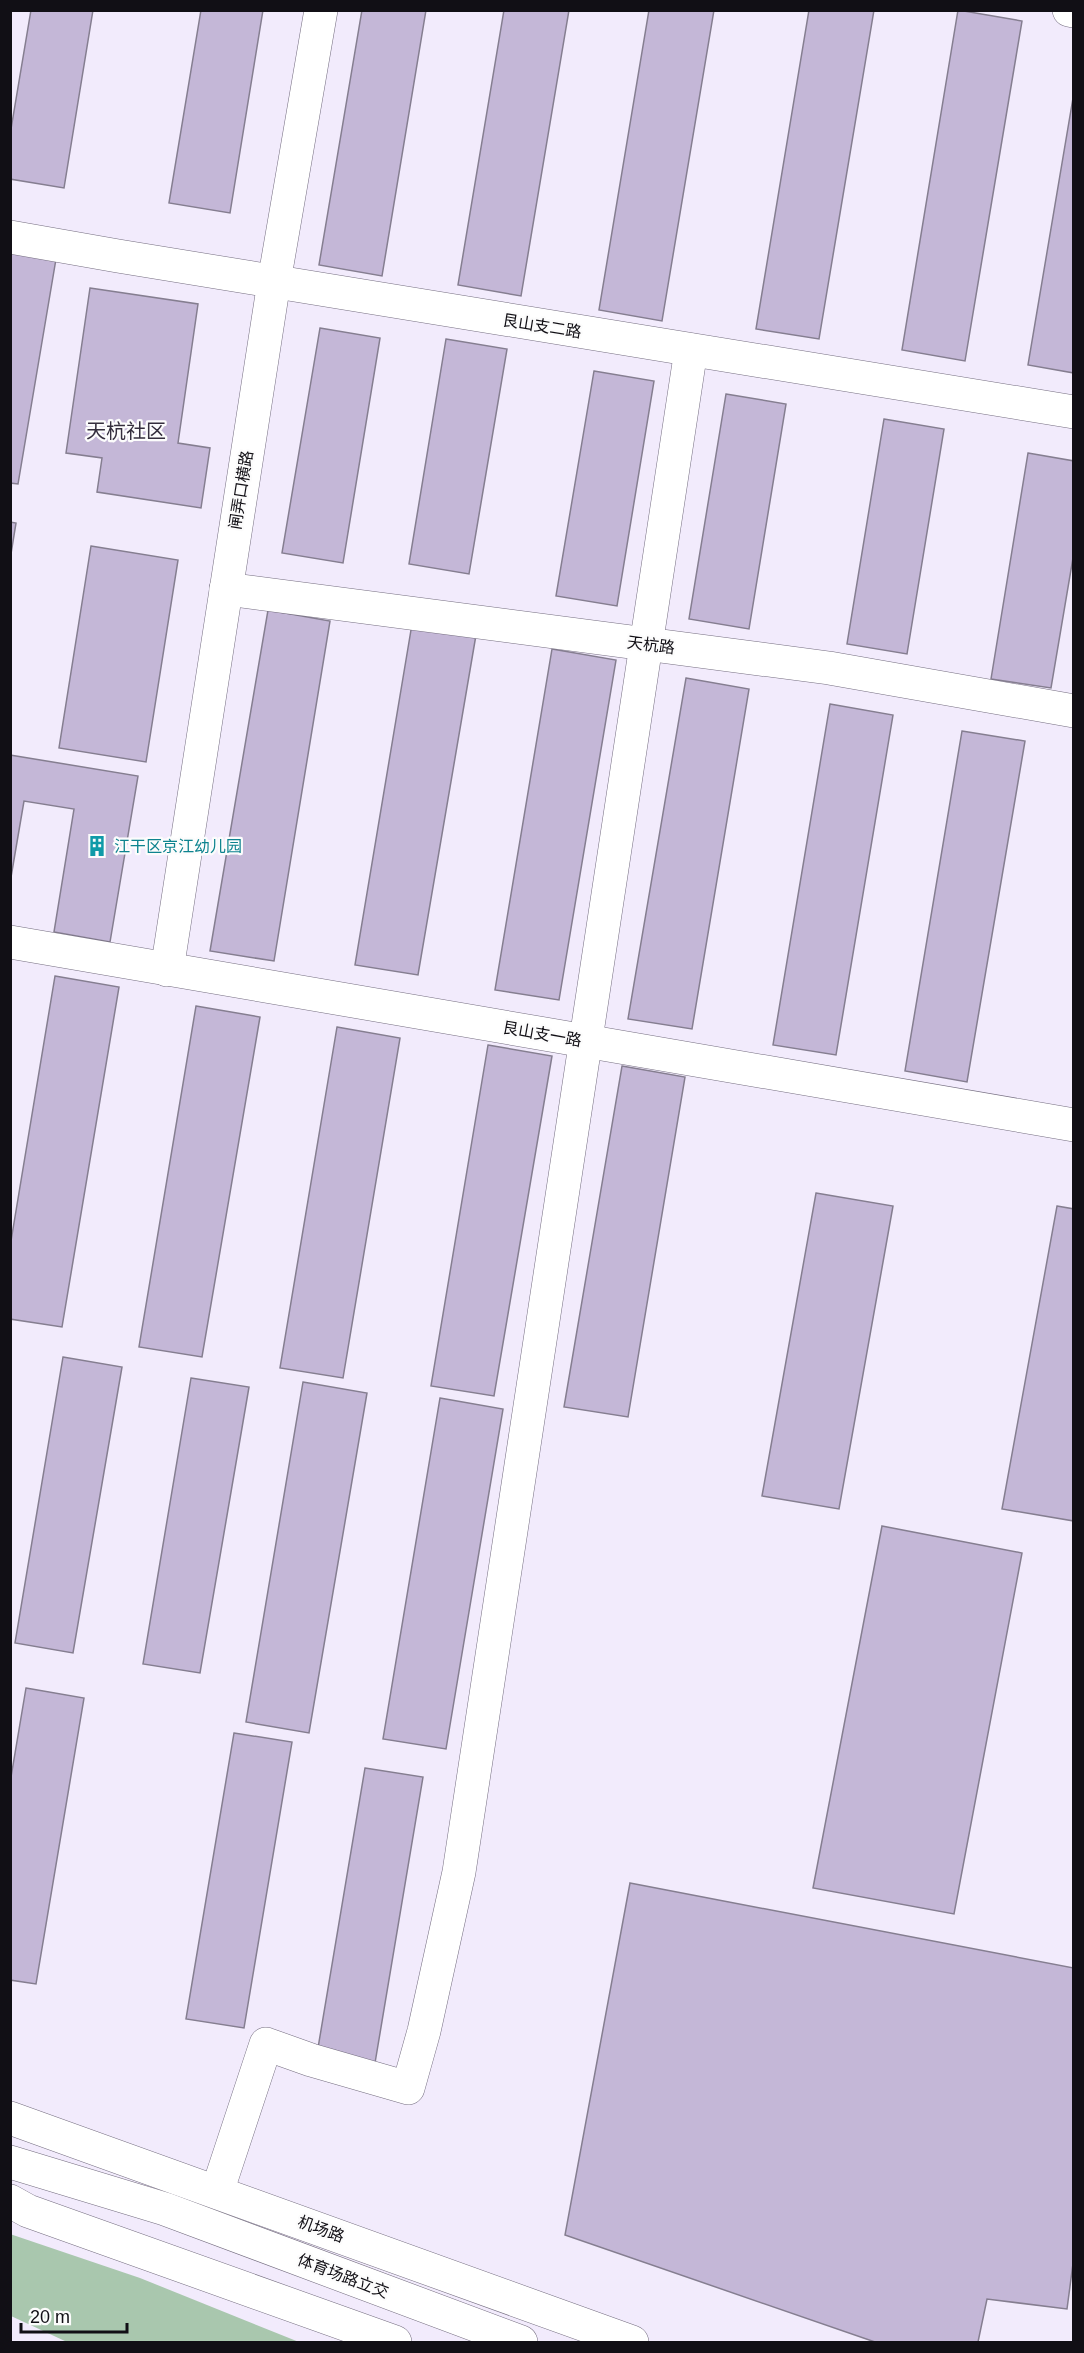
<svg xmlns="http://www.w3.org/2000/svg" width="1084" height="2353" font-family="Arial,'Noto Sans SC',sans-serif">
  <style>
    .forest { fill: #a9c7ae }
    .building { fill: #c4b7d7; stroke: #857e90; stroke-width: 1.5 }
    .lines { fill: none; stroke-linecap: round; stroke-linejoin: round }
    .minor-casing { stroke: #756e80; stroke-width: 34 }
    .major-casing { stroke: #756e80; stroke-width: 34 }
    .minor { stroke: #fff; stroke-width: 33 }
    .major { stroke: #fff; stroke-width: 33 }
    .labels { text-anchor: middle; dominant-baseline: central; stroke-width: 4.5; stroke-linejoin: round; paint-order: stroke }
    .street-label { font-size: 16px; fill: #110f15; stroke: #fcfcfc }
    .culture-label { font-size: 16px; fill: #0d838f; stroke: #fcfcfc; text-anchor: start }
    .quarter-label { font-size: 20px; fill: #342e3d; stroke: #fcfcfc }
  </style>
  <rect width="100%" height="100%" fill="#f2ebfc"/>
  <polygon class="forest" points="10,2234 140,2278 299,2342 67,2342 11,2316"/>
  <g class="building">
    <polygon points="31,10 93,10 64,188 10,179 10,135"/>
    <polygon points="201,10 263,10 230,213 169,203"/>
    <polygon points="362,10 426,10 382,276 319,265"/>
    <polygon points="504,10 569,10 521,296 458,285"/>
    <polygon points="649,10 714,10 662,321 599,310"/>
    <polygon points="809,10 874,10 819,339 756,329"/>
    <polygon points="958,10 1022,21 965,361 902,350"/>
    <polygon points="1074,92 1074,373 1028,365"/>
    <polygon points="10,252 56,259 18,484 10,483"/>
    <polygon points="90,288 198,304 178,443 210,448 201,508 97,492 102,458 66,453"/>
    <polygon points="320,328 380,338 343,563 282,553"/>
    <polygon points="446,339 507,349 469,574 409,564"/>
    <polygon points="594,371 654,381 617,606 556,596"/>
    <polygon points="726,394 786,404 749,629 689,619"/>
    <polygon points="884,419 944,429 907,654 847,644"/>
    <polygon points="1028,453 1074,461 1074,552 1051,688 991,679"/>
    <polygon points="10,522 16,523 10,560"/>
    <polygon points="91,546 178,560 146,762 59,748"/>
    <polygon points="268,610 330,621 274,961 210,951"/>
    <polygon points="412,624 476,635 418,975 355,965"/>
    <polygon points="552,649 616,660 559,1000 495,990"/>
    <polygon points="686,678 749,689 692,1029 628,1019"/>
    <polygon points="830,704 893,715 836,1055 773,1045"/>
    <polygon points="962,731 1025,741 967,1082 905,1071"/>
    <polygon points="10,755 138,776 110,942 54,932 74,809 24,801 10,883"/>
    <polygon points="55,976 119,987 62,1327 10,1319 10,1247"/>
    <polygon points="196,1006 260,1017 202,1357 139,1347"/>
    <polygon points="337,1027 400,1038 343,1378 280,1368"/>
    <polygon points="488,1045 552,1056 494,1396 431,1386"/>
    <polygon points="622,1066 685,1077 628,1417 564,1407"/>
    <polygon points="816,1193 893,1206 839,1509 762,1496"/>
    <polygon points="1057,1206 1074,1209 1074,1521 1002,1509"/>
    <polygon points="63,1357 122,1367 73,1653 15,1643"/>
    <polygon points="191,1378 249,1387 200,1673 143,1664"/>
    <polygon points="303,1382 367,1393 309,1733 246,1722"/>
    <polygon points="440,1398 503,1409 446,1749 383,1739"/>
    <polygon points="882,1526 1022,1553 954,1914 813,1888"/>
    <polygon points="26,1688 84,1698 36,1984 10,1980 10,1783"/>
    <polygon points="234,1733 292,1742 244,2028 186,2019"/>
    <polygon points="365,1768 423,1777 375,2063 317,2054"/>
    <polygon points="630,1883 1074,1968 1074,2256 1067,2309 987,2299 978,2342 875,2342 565,2235"/>
  </g>
  <g class="lines">
    <defs>
      <g id="minor">
        <polyline points="1069,10 1074,11"/>
        <polyline points="10,237 118,256 1074,412"/>
        <polyline points="226,589 829,668 1074,711"/>
        <polyline points="10,942 1074,1125"/>
        <polyline points="167,970 274,282 321,10"/>
        <polyline points="217,2192 266,2044 311,2060 408,2088 424,2031 459,1872 691,350"/>
      </g>
      <g id="major">
        <polyline points="10,2118 632,2342"/>
        <polyline points="10,2162 165,2209 521,2342"/>
        <polyline points="10,2201 28,2211 395,2342"/>
      </g>
    </defs>
    <use href="#minor" class="minor-casing"/>
    <use href="#major" class="major-casing"/>
    <use href="#minor" class="minor"/>
    <use href="#major" class="major"/>
  </g>
  <defs>
    <symbol id="building-bare" viewBox="-9 -9 18 18"><path d="M-4-6H4V6H1V3H-1V6H-4ZM-2.5-4.3h1.7v1.8h-1.7ZM.8-4.3h1.7v1.8H.8ZM-2.5-1h1.7V.8h-1.7ZM.8-1h1.7V.8H.8Z" fill="#0f9aa8" stroke="#fcfcfc" stroke-width="2.5" paint-order="stroke"/></symbol>
  </defs>
  <g fill-rule="evenodd">
    <use href="#building-bare" x="82" y="831" width="30" height="30"/>
  </g>
  <g class="labels">
    <g class="street-label">
      <text transform="translate(542 326) rotate(9)">艮山支二路</text>
      <text transform="translate(241 490) rotate(-81)">闸弄口横路</text>
      <text transform="translate(651 645) rotate(7)">天杭路</text>
      <text transform="translate(542 1034) rotate(10)">艮山支一路</text>
      <text transform="translate(321 2229) rotate(20)">机场路</text>
      <text transform="translate(343 2276) rotate(21)">体育场路立交</text>
    </g>
    <g class="culture-label">
      <text x="114" y="846">江干区京江幼儿园</text>
    </g>
    <g class="quarter-label">
      <text x="126" y="431">天杭社区</text>
    </g>
  </g>
  <rect width="1084" height="2353" fill="none" stroke="#110f15" stroke-width="24"/>
  <path d="M21 2323v9h106v-9" fill="none" stroke="#110f15" stroke-width="3"/>
  <text x="30" y="2323" font-size="18" fill="#110f15" stroke="#fcfcfc" stroke-width="4.5" paint-order="stroke">20 m</text>
</svg>
